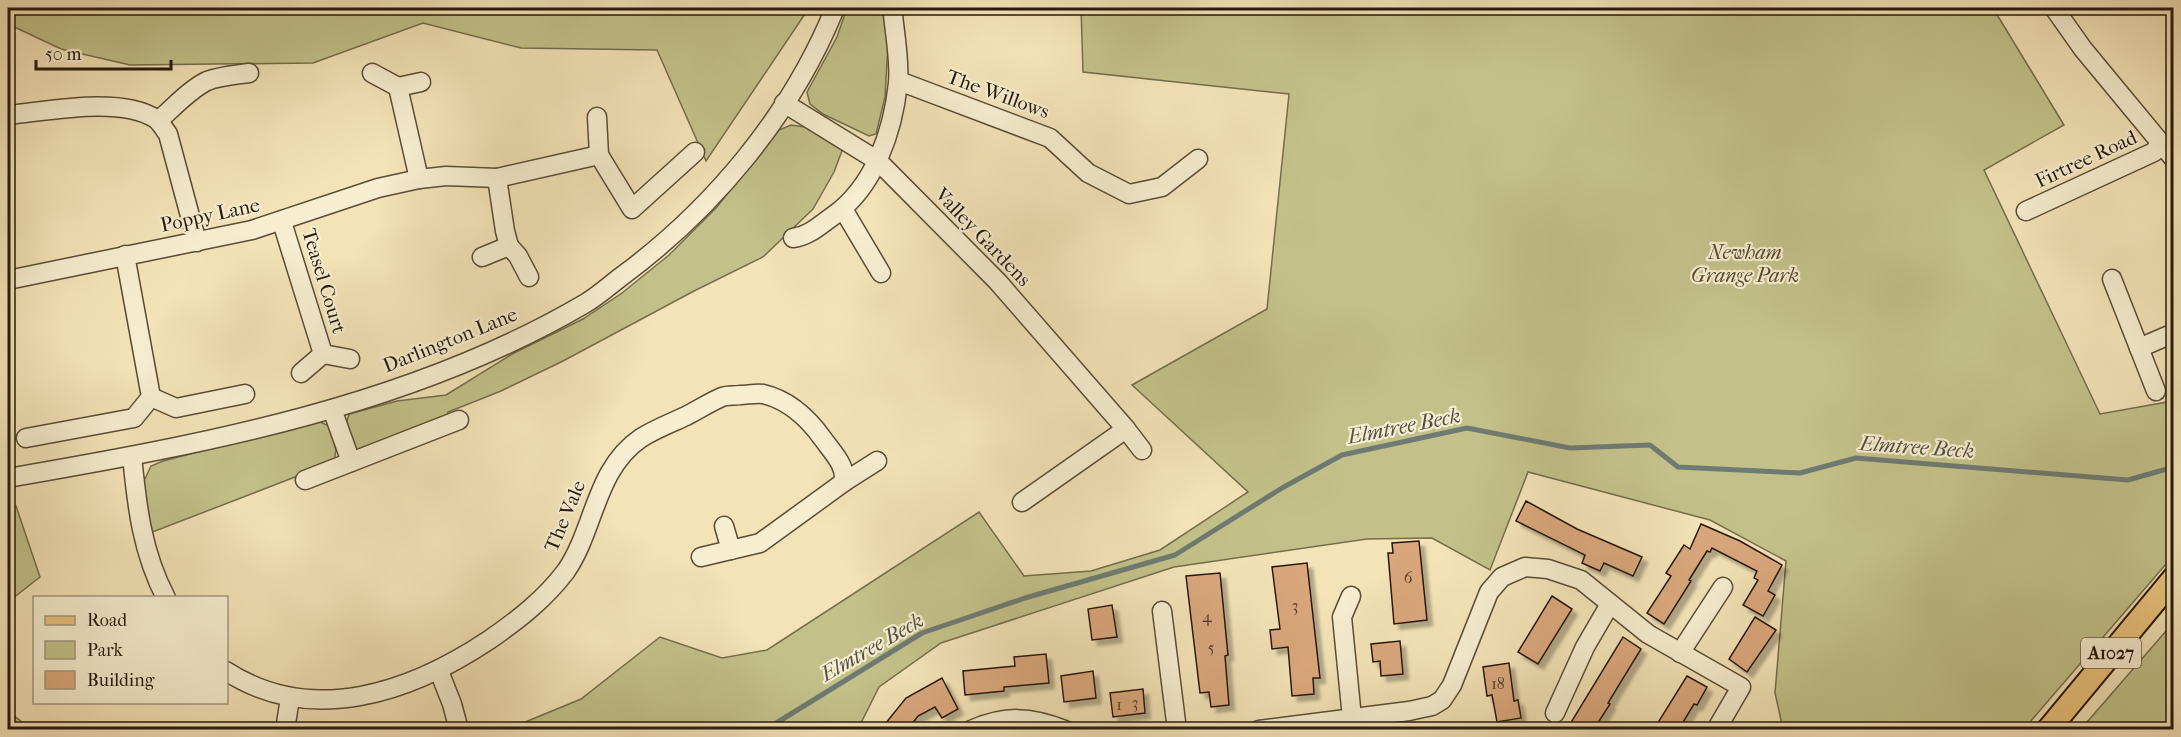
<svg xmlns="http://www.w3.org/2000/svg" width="2181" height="737" font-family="'IM FELL French Canon',serif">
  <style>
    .green { fill: #c3c189; stroke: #756d4c; stroke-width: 1.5 }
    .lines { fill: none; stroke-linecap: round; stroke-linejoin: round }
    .stream { stroke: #6e7b72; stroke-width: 5 }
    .building { fill: #daa77b; stroke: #27190e; stroke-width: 1.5; filter: url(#shadow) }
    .minor-casing { stroke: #5a4c38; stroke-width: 21 }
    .major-casing { stroke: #27190e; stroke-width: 26 }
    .minor { stroke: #f7edd0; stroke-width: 18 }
    .major { stroke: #eac27c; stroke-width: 22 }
    .labels { text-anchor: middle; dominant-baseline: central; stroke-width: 4.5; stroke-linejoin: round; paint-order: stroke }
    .number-label { font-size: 16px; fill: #543c29 }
    .shield { fill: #f7edd0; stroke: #655948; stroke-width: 1.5 }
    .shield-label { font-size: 18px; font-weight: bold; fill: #27190e }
    .street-label { font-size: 20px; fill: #27190e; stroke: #f7edd0 }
    .park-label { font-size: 20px; font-style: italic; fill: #564b33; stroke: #f7edd0 }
    .water-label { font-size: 21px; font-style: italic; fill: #505248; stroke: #f7edd0 }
  </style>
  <defs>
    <filter id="shadow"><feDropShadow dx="5.5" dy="5.5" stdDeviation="1.5" flood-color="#0004"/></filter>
  </defs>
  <rect width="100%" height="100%" fill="#f3e3b7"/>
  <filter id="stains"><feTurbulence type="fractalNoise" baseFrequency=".00333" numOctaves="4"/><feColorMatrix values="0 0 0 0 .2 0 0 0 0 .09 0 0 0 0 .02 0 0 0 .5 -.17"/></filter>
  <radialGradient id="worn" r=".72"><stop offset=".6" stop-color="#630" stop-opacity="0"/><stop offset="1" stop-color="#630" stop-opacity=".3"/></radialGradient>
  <g class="green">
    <polygon points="8,8 809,8 706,161 657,50 521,48 423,23 313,63 130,65 61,49 8,24"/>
    <polygon points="847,8 890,8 885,97 876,134 869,136 823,114 810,104 807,92 837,37"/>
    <polygon points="1081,8 1993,8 2064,125 1984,170 2100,414 2173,401 2173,556 2024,729 1783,729 1775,693 1786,561 1710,520 1528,472 1490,570 1432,538 1367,539 1174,567 941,643 879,687 858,729 519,729 518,725 581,699 660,637 722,658 767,650 979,512 1024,576 1091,571 1160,550 1248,492 1132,385 1267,309 1289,94 1083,72"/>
    <polygon points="791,125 805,127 843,148 834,172 813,209 763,257 694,291 563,361 501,391 448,412 447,415 360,452 352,449 345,428 349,414 397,401 446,395 514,353 583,319 622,293 669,255 716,208 779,130"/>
    <polygon points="318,421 329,426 336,450 334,462 150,533 144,481 151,466 163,461"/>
    <polygon points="16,506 40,577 8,602 8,507"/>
    <polygon points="2173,623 2173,729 2081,729"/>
    <polygon points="8,711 31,729 8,729"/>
  </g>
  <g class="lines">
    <polyline class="stream" points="765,730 922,633 1025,598 1175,555 1282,488 1342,455 1467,428 1570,448 1650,445 1678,467 1800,473 1856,458 2128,480 2174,467"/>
  </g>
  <g class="building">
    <polygon points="1526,501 1577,529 1642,557 1633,576 1604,563 1600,571 1582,563 1585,555 1516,521"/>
    <polygon points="1701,524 1740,541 1782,565 1768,591 1775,595 1763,616 1743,605 1758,580 1754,578 1757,571 1712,548 1710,552 1707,551 1689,580 1691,581 1664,624 1647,613 1671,576 1666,573 1684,545 1690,549"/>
    <polygon points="1419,541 1427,620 1394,624 1388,553 1393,553 1392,543"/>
    <polygon points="1307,563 1320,678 1313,678 1314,694 1292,696 1288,647 1272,649 1270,630 1280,629 1272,567"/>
    <polygon points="1220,573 1228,655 1225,656 1229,705 1211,707 1209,692 1200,693 1186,576"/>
    <polygon points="1552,596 1572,609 1538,664 1518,652"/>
    <polygon points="1112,605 1117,637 1092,640 1088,609"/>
    <polygon points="1755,617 1776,630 1747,672 1729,659"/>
    <polygon points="1623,637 1641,649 1608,703 1610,704 1594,729 1567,729"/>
    <polygon points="1400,641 1403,674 1381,676 1380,661 1373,662 1371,644"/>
    <polygon points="1046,654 1049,683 1004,687 1004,691 965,695 963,671 1015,666 1014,657"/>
    <polygon points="1509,663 1514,701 1518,700 1521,718 1497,722 1492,695 1487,696 1483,667"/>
    <polygon points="1093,671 1096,698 1064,702 1061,676"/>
    <polygon points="1687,676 1707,687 1697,705 1694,704 1679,729 1654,729"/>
    <polygon points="942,678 958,709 942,718 935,707 918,716 908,729 881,729 906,698"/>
    <polygon points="1143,689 1145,713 1113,717 1110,693"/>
  </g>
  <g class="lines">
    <defs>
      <g id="minor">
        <polyline points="2054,8 2083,49 2174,159"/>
        <polyline points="372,73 398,87 421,82"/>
        <polyline points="899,81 1050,138 1088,173 1129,194 1162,187 1198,159"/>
        <polyline points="398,87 419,179"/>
        <polyline points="784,103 878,161 998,282 1126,429 1142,450"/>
        <path d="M8,115c41,-4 113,-19 148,4 5,4 8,10 12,15l29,108"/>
        <polyline points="597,117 599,155 632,209 695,152"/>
        <path d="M159,120c15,-13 30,-30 48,-39 13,-5 28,-6 42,-8"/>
        <polyline points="497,178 505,231 509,246 518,256 529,277"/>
        <polyline points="843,209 881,273"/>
        <polyline points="2026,211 2154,152 2160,144"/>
        <polyline points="282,222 323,354"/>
        <path d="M793,238c16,-2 27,-13 40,-22 41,-29 60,-84 65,-133 2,-22 -3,-47 -5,-69"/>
        <polyline points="482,257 509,246"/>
        <polyline points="2112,279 2156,391"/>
        <polyline points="8,280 252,230 378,188 419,179 446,176 497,178 599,155"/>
        <polyline points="2139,348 2174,333"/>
        <polyline points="301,373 323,354 350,359"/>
        <polyline points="151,397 176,408 245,394"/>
        <polyline points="332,409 351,462"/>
        <polyline points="26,438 134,418 151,397 125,255"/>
        <path d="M132,456c5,51 10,96 34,142"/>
        <path d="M8,478c197,-34 403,-72 578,-175 13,-8 24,-18 36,-27 92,-68 170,-162 213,-268"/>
        <polyline points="305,480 459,420"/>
        <polyline points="844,482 877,461"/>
        <polyline points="1022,502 1126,429"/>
        <polyline points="724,526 731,550"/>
        <polyline points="1351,596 1342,617 1352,718"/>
        <polyline points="1162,611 1177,730"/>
        <polyline points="1680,653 1723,587"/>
        <path d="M226,671c86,56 185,21 263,-31 29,-20 56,-41 77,-69 29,-42 29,-102 75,-133 14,-9 30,-15 45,-22 12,-6 24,-14 36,-19 6,-2 12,-1 18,-2 7,0 16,-2 23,-1 26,6 45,24 60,45 10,14 23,26 21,43l-84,61 -59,14"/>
        <polyline points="439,671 452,704 459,730"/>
        <polyline points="1555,713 1585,647 1610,604"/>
        <polyline points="285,730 290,698"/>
        <path d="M971,730c34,-15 59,-14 94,0"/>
        <polyline points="1259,730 1409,711 1432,706 1442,700 1452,685 1489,592 1502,577 1525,567 1548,569 1581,580 1648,634 1741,687 1716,730"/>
      </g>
      <polyline id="major" points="2048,730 2174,578"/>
    </defs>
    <use href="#minor" class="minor-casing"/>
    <use href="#major" class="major-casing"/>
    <use href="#minor" class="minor"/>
    <use href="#major" class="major"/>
  </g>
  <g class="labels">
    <g class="number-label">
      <text x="1408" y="577">6</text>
      <text x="1295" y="605">3</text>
      <text x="1207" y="616">4</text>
      <text x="1211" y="647">5</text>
      <text x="1498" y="683">18</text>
      <text x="1135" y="702">3</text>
      <text x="1119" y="704">1</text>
    </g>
    <rect class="shield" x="2081" y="638" width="60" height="30" rx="4.5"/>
    <g class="shield-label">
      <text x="2111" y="653">A1027</text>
    </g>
    <g class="street-label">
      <text transform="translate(998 94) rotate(20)">The Willows</text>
      <text transform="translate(2086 159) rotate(-25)">Firtree Road</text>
      <text transform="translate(210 215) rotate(-12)">Poppy Lane</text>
      <text transform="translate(983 237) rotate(46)">Valley Gardens</text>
      <text transform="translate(324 281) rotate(73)">Teasel Court</text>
      <text transform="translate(450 340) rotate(-22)">Darlington Lane</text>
      <text transform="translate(565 516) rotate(-67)">The Vale</text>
    </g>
    <g class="park-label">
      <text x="1745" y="252">Newham<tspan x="1745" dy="23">Grange Park</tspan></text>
    </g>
    <g class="water-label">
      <text transform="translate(1404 426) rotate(-11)">Elmtree Beck</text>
      <text transform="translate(1917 447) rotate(4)">Elmtree Beck</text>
      <text transform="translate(872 647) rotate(-30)">Elmtree Beck</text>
    </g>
  </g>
  <rect width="2181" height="737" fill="none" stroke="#f3e3b7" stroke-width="30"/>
  <rect x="9" y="9" width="2163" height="719" fill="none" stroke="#27190e" stroke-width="3"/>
  <rect x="15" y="15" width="2151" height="707" fill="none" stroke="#27190e" stroke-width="1.5"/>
  <rect x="33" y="596" width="195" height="108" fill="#f7edd0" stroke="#a49882" stroke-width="1.5"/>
  <rect x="45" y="616" width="30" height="9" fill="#eac27c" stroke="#a49882" stroke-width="1.5"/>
  <text x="87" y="626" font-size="18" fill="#27190e">Road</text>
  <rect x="45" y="641" width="30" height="18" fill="#c3c189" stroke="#a49882" stroke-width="1.5"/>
  <text x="87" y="656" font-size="18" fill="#27190e">Park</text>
  <rect x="45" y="671" width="30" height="18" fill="#daa77b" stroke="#a49882" stroke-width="1.5"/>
  <text x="87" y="686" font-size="18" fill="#27190e">Building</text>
  <path d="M36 60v9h135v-9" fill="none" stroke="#27190e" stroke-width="3"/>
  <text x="45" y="60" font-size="18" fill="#27190e" stroke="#f7edd0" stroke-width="4.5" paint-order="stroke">50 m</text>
  <rect width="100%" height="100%" filter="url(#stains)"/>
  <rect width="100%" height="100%" fill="url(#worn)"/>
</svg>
